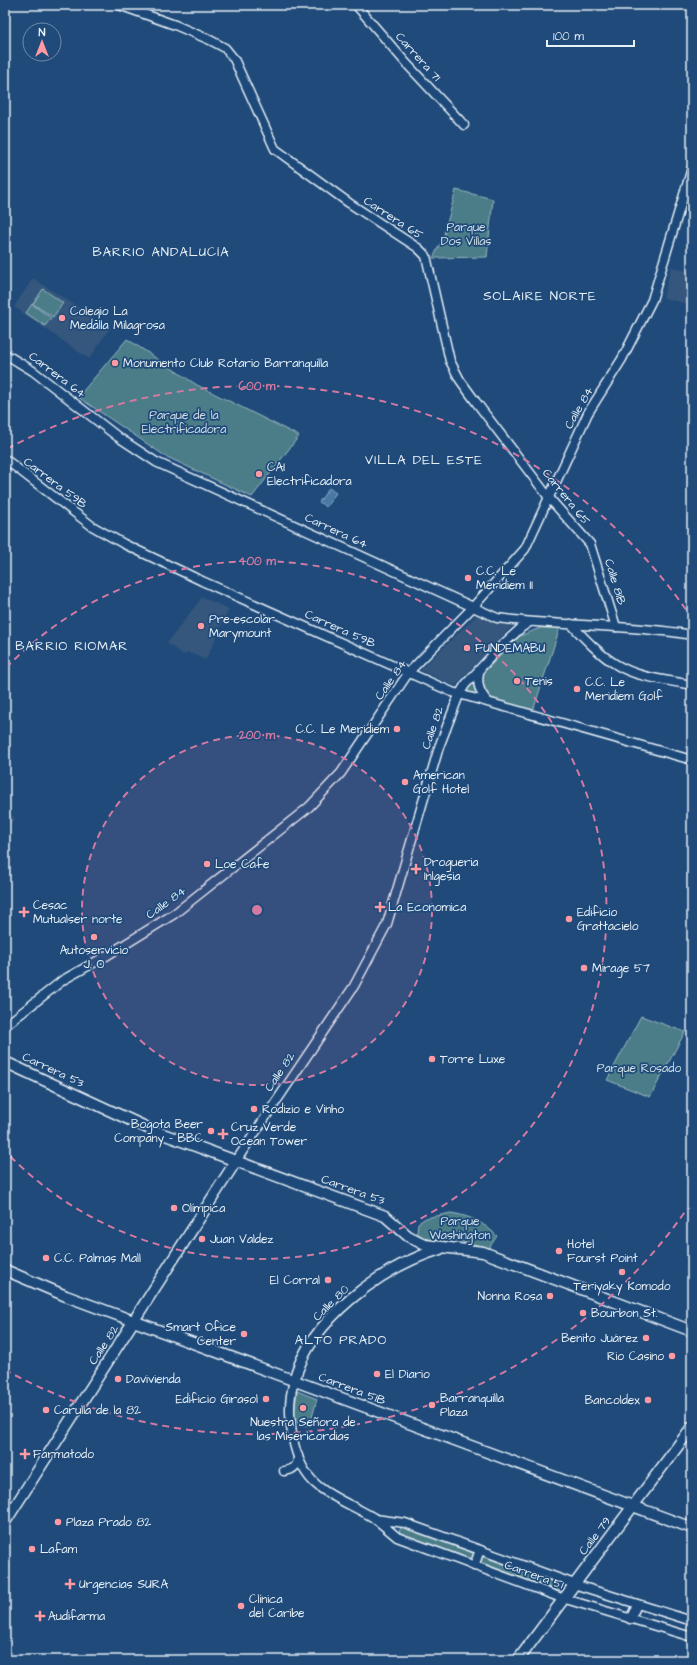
<svg xmlns="http://www.w3.org/2000/svg" width="697" height="1665" font-family="'Architects Daughter',sans-serif">
  <style>
    .built { fill: #34577d }
    .green { fill: #4c7d88; stroke: #9ab7c0 }
    .water { fill: #4a78a5; stroke: #89a8c6 }
    .lines { fill: none; stroke-linecap: round; stroke-linejoin: round }
    .minor-casing { stroke: #e8f1f8; stroke-width: 11 }
    .major-casing { stroke: #e8f1f8; stroke-width: 13 }
    .minor { stroke: #1f4a7a; stroke-width: 8 }
    .major { stroke: #1f4a7a; stroke-width: 10 }
    .ring { fill: none; stroke: #d37aa2; stroke-width: 2; stroke-dasharray: 7 5 }
    .poi-dot { fill: #ff9aa2; stroke: #1f4a7a; stroke-width: 1.5 }
    .labels { text-anchor: middle; dominant-baseline: central; stroke-width: 3.5; stroke-linejoin: round; paint-order: stroke }
    .street-label { font-size: 12px; fill: #e8f1f8; stroke: #1f4a7a }
    .park-label { font-size: 12px; fill: #d1e0e7; stroke: #1f4a7a }
    .poi-label { font-size: 12px; fill: #e8f1f8; stroke: #1f4a7a; text-anchor: start }
    .neighbourhood-label { font-size: 13px; letter-spacing: 1px; fill: #e8f1f8; stroke: #1f4a7a }
    .centre { fill: #d37aa2; stroke: #1f4a7a; stroke-width: 2 }
    .ring-label { font-size: 12px; text-anchor: middle; font-weight: bold; fill: #d37aa2; stroke: #1f4a7a; stroke-width: 3.5; stroke-linejoin: round; paint-order: stroke }
  </style>
  <rect width="100%" height="100%" fill="#1f4a7a"/>
  <filter id="ink" filterUnits="userSpaceOnUse"><feTurbulence type="fractalNoise" baseFrequency=".025" numOctaves="2"/><feDisplacementMap in="SourceGraphic" scale="8" xChannelSelector="R" yChannelSelector="G"/><feConvolveMatrix kernelMatrix="1 2 1 2 8 2 1 2 1" color-interpolation-filters="sRGB"/></filter>
  <g filter="url(#ink)">
    <g class="built">
      <polygon points="671,267 692,272 692,305 663,298"/>
      <polygon points="33,278 110,328 89,359 14,307"/>
      <polygon points="202,597 229,609 206,660 187,652 186,655 182,654 167,643"/>
      <polygon points="477,615 493,622 513,625 455,686 420,670"/>
      <polygon points="5,810 15,818 5,831"/>
    </g>
    <g class="green">
      <polygon points="456,190 493,199 487,257 433,258 443,238"/>
      <polygon points="43,289 63,303 53,317 33,304"/>
      <polygon points="32,304 51,318 45,326 26,313"/>
      <polygon points="127,339 197,385 299,436 252,497 165,456 78,397"/>
      <polygon points="560,627 533,711 464,692 520,636 540,628"/>
      <polygon points="641,1016 685,1032 650,1097 607,1080"/>
      <path d="M451,1213c19,3 32,9 46,23l-8,12 -34,-8 -28,-1 -10,-6 1,-10 8,-5z"/>
      <polygon points="297,1391 317,1399 310,1425 299,1426 294,1415"/>
      <polygon points="401,1527 404,1527 563,1585 560,1591 400,1535 399,1532"/>
    </g>
    <polygon class="water" points="329,488 336,493 326,507 319,502"/>
    <g class="lines">
      <defs>
        <g id="minor">
          <polyline points="119,5 175,25 210,40 225,48 234,59 275,149 349,203 418,248 426,256 450,361 460,380 476,402 550,499 590,544 616,627"/>
          <polyline points="356,5 406,63 464,125"/>
          <path d="M5,354l28,17 85,66 38,25 341,156c65,9 131,6 195,17"/>
          <polyline points="5,459 92,526 124,544 202,581 452,692 692,760"/>
          <path d="M571,624c14,15 29,31 46,41 21,13 51,15 75,20"/>
          <path d="M480,669c-4,14 -1,23 8,33"/>
          <polyline points="5,1026 63,980 106,956 174,914 309,807 341,773 409,672 473,607 525,549 588,413 622,359 652,300 692,168"/>
          <polyline points="236,1161 354,986 387,924 439,747 459,695 465,685 499,648 521,628 530,622"/>
          <path d="M294,1381c-9,31 -3,83 24,105 16,13 38,21 56,32 8,6 16,13 23,19l162,60 133,40"/>
          <path d="M284,1471c10,-1 14,-5 14,-15"/>
          <polyline points="375,1519 405,1523 580,1586 692,1621"/>
          <polyline points="474,1566 480,1550"/>
          <polyline points="630,1619 637,1605"/>
        </g>
        <g id="major">
          <polyline points="5,1062 152,1130 385,1216 408,1236 425,1245 483,1252 692,1331"/>
          <polyline points="5,1270 66,1296 692,1528"/>
          <path d="M294,1381c16,-62 88,-114 146,-132"/>
          <polyline points="5,1522 236,1161"/>
          <polyline points="518,1660 692,1427"/>
        </g>
      </defs>
      <use href="#minor" class="minor-casing"/>
      <use href="#major" class="major-casing"/>
      <use href="#minor" class="minor"/>
      <use href="#major" class="major"/>
    </g>
  </g>
  <circle cx="257" cy="910" r="175" fill="#d37aa2" fill-opacity=".12"/>
  <g class="ring">
    <circle cx="257" cy="910" r="175"/>
    <path d="M6 668A349 349 0 1 1 6 1152"/>
    <path d="M691 1203A524 524 0 0 1 7 1371M7 449A524 524 0 0 1 691 617"/>
  </g>
  <g class="poi-dot">
    <circle cx="62" cy="318" r="4"/>
    <circle cx="115" cy="363" r="4"/>
    <circle cx="259" cy="474" r="4"/>
    <circle cx="468" cy="578" r="4"/>
    <circle cx="201" cy="626" r="4"/>
    <circle cx="467" cy="648" r="4"/>
    <circle cx="517" cy="681" r="4"/>
    <circle cx="577" cy="689" r="4"/>
    <circle cx="397" cy="729" r="4"/>
    <circle cx="405" cy="782" r="4"/>
    <circle cx="207" cy="864" r="4"/>
    <path d="M414 863h4v4h4v4h-4v4h-4v-4h-4v-4h4z"/>
    <path d="M378 901h4v4h4v4h-4v4h-4v-4h-4v-4h4z"/>
    <path d="M22 906h4v4h4v4h-4v4h-4v-4h-4v-4h4z"/>
    <circle cx="569" cy="919" r="4"/>
    <circle cx="94" cy="937" r="4"/>
    <circle cx="584" cy="968" r="4"/>
    <circle cx="432" cy="1059" r="4"/>
    <circle cx="254" cy="1109" r="4"/>
    <circle cx="211" cy="1131" r="4"/>
    <path d="M221 1128h4v4h4v4h-4v4h-4v-4h-4v-4h4z"/>
    <circle cx="174" cy="1208" r="4"/>
    <circle cx="202" cy="1239" r="4"/>
    <circle cx="559" cy="1251" r="4"/>
    <circle cx="46" cy="1258" r="4"/>
    <circle cx="622" cy="1272" r="4"/>
    <circle cx="328" cy="1280" r="4"/>
    <circle cx="550" cy="1296" r="4"/>
    <circle cx="583" cy="1313" r="4"/>
    <circle cx="244" cy="1334" r="4"/>
    <circle cx="646" cy="1338" r="4"/>
    <circle cx="672" cy="1356" r="4"/>
    <circle cx="377" cy="1374" r="4"/>
    <circle cx="118" cy="1379" r="4"/>
    <circle cx="266" cy="1399" r="4"/>
    <circle cx="648" cy="1400" r="4"/>
    <circle cx="432" cy="1405" r="4"/>
    <circle cx="303" cy="1408" r="4"/>
    <circle cx="46" cy="1410" r="4"/>
    <path d="M23 1448h4v4h4v4h-4v4h-4v-4h-4v-4h4z"/>
    <circle cx="58" cy="1522" r="4"/>
    <circle cx="32" cy="1549" r="4"/>
    <path d="M68 1578h4v4h4v4h-4v4h-4v-4h-4v-4h4z"/>
    <circle cx="241" cy="1606" r="4"/>
    <path d="M38 1610h4v4h4v4h-4v4h-4v-4h-4v-4h4z"/>
  </g>
  <g class="labels">
    <g class="street-label">
      <text transform="translate(418 57) rotate(48)">Carrera 71</text>
      <text transform="translate(393 218) rotate(33)">Carrera 65</text>
      <text transform="translate(57 375) rotate(37)">Carrera 64</text>
      <text transform="translate(579 408) rotate(-61)">Calle 84</text>
      <text transform="translate(55 483) rotate(37)">Carrera 59B</text>
      <text transform="translate(566 497) rotate(51)">Carrera 65</text>
      <text transform="translate(336 531) rotate(25)">Carrera 64</text>
      <text transform="translate(615 582) rotate(73)">Calle 81B</text>
      <text transform="translate(340 629) rotate(24)">Carrera 59B</text>
      <text transform="translate(391 680) rotate(-55)">Calle 84</text>
      <text transform="translate(433 728) rotate(-71)">Calle 82</text>
      <text transform="translate(166 903) rotate(-36)">Calle 84</text>
      <text transform="translate(53 1070) rotate(25)">Carrera 53</text>
      <text transform="translate(280 1072) rotate(-56)">Calle 82</text>
      <text transform="translate(353 1190) rotate(20)">Carrera 53</text>
      <text transform="translate(331 1303) rotate(-45)">Calle 80</text>
      <text transform="translate(104 1345) rotate(-57)">Calle 82</text>
      <text transform="translate(352 1389) rotate(21)">Carrera 51B</text>
      <text transform="translate(595 1536) rotate(-53)">Calle 79</text>
      <text transform="translate(534 1575) rotate(20)">Carrera 51</text>
    </g>
    <g class="park-label">
      <text x="466" y="227">Parque<tspan x="466" dy="14">Dos Villas</tspan></text>
      <text x="184" y="415">Parque de la<tspan x="184" dy="14">Electrificadora</tspan></text>
      <text x="639" y="1068">Parque Rosado</text>
      <text x="460" y="1221">Parque<tspan x="460" dy="14">Washington</tspan></text>
    </g>
    <g class="poi-label">
      <text x="70" y="311">Colegio La<tspan x="70" dy="14">Medalla Milagrosa</tspan></text>
      <text x="123" y="363">Monumento Club Rotario Barranquilla</text>
      <text x="267" y="467">CAI<tspan x="267" dy="14">Electrificadora</tspan></text>
      <text x="476" y="571">C.C. Le<tspan x="476" dy="14">Meridiem II</tspan></text>
      <text x="209" y="619">Pre-escolar<tspan x="209" dy="14">Marymount</tspan></text>
      <text x="475" y="648">FUNDEMABU</text>
      <text x="525" y="681">Tenis</text>
      <text x="585" y="682">C.C. Le<tspan x="585" dy="14">Meridiem Golf</tspan></text>
      <text x="389" y="729" text-anchor="end">C.C. Le Meridiem</text>
      <text x="413" y="775">American<tspan x="413" dy="14">Golf Hotel</tspan></text>
      <text x="424" y="862">Drogueria<tspan x="424" dy="14">Inlgesia</tspan></text>
      <text x="215" y="864">Loe Cafe</text>
      <text x="33" y="905">Cesac<tspan x="33" dy="14">Mutualser norte</tspan></text>
      <text x="388" y="907">La Economica</text>
      <text x="577" y="912">Edificio<tspan x="577" dy="14">Grattacielo</tspan></text>
      <text x="94" y="950" text-anchor="middle">Autoservicio<tspan x="94" dy="14">J. O</tspan></text>
      <text x="592" y="968">Mirage 57</text>
      <text x="440" y="1059">Torre Luxe</text>
      <text x="262" y="1109">Rodizio e Vinho</text>
      <text x="203" y="1124" text-anchor="end">Bogota Beer<tspan x="203" dy="14">Company - BBC</tspan></text>
      <text x="231" y="1127">Cruz Verde<tspan x="231" dy="14">Ocean Tower</tspan></text>
      <text x="182" y="1208">Olímpica</text>
      <text x="210" y="1239">Juan Valdez</text>
      <text x="567" y="1244">Hotel<tspan x="567" dy="14">Fourst Point</tspan></text>
      <text x="54" y="1258">C.C. Palmas Mall</text>
      <text x="320" y="1280" text-anchor="end">El Corral</text>
      <text x="622" y="1286" text-anchor="middle">Teriyaky Komodo</text>
      <text x="542" y="1296" text-anchor="end">Nonna Rosa</text>
      <text x="591" y="1313">Bourbon St.</text>
      <text x="236" y="1327" text-anchor="end">Smart Ofice<tspan x="236" dy="14">Center</tspan></text>
      <text x="638" y="1338" text-anchor="end">Benito Juárez</text>
      <text x="664" y="1356" text-anchor="end">Rio Casino</text>
      <text x="385" y="1374">El Diario</text>
      <text x="126" y="1379">Davivienda</text>
      <text x="440" y="1398">Barranquilla<tspan x="440" dy="14">Plaza</tspan></text>
      <text x="258" y="1399" text-anchor="end">Edificio Girasol</text>
      <text x="640" y="1400" text-anchor="end">Bancoldex</text>
      <text x="54" y="1410">Carulla de la 82</text>
      <text x="303" y="1422" text-anchor="middle">Nuestra Señora de<tspan x="303" dy="14">las Misericordias</tspan></text>
      <text x="33" y="1454">Farmatodo</text>
      <text x="66" y="1522">Plaza Prado 82</text>
      <text x="40" y="1549">Lafam</text>
      <text x="79" y="1584">Urgencias SURA</text>
      <text x="249" y="1599">Clínica<tspan x="249" dy="14">del Caribe</tspan></text>
      <text x="48" y="1616">Audifarma</text>
    </g>
    <g class="neighbourhood-label">
      <text x="161" y="252">BARRIO ANDALUCÍA</text>
      <text x="540" y="296">SOLAIRE NORTE</text>
      <text x="424" y="460">VILLA DEL ESTE</text>
      <text x="72" y="646">BARRIO RIOMAR</text>
      <text x="341" y="1340">ALTO PRADO</text>
    </g>
  </g>
  <circle cx="257" cy="910" r="6" class="centre"/>
  <g class="ring-label">
    <text x="257" y="390">600 m</text>
    <text x="257" y="565">400 m</text>
    <text x="257" y="739">200 m</text>
  </g>
  <rect width="697" height="1665" fill="none" stroke="#1f4a7a" stroke-width="20"/>
  <rect x="10" y="10" width="677" height="1645" fill="none" stroke="#e8f1f8" stroke-width="1.5" filter="url(#ink)"/>
  <g transform="translate(42 42)"><circle r="19" fill="#1f4a7a" stroke="#6f8dac"/>
  <path d="M0-3L7 15L0 10L-7 15Z" fill="#ff9aa2"/>
  <text y="-6" font-size="11" font-weight="bold" text-anchor="middle" fill="#e8f1f8">N</text>
  </g>
  <path d="M547 40v6h87v-6" fill="none" stroke="#e8f1f8" stroke-width="2"/>
  <text x="553" y="40" font-size="12" fill="#e8f1f8" stroke="#1f4a7a" stroke-width="3" paint-order="stroke">100 m</text>
</svg>
